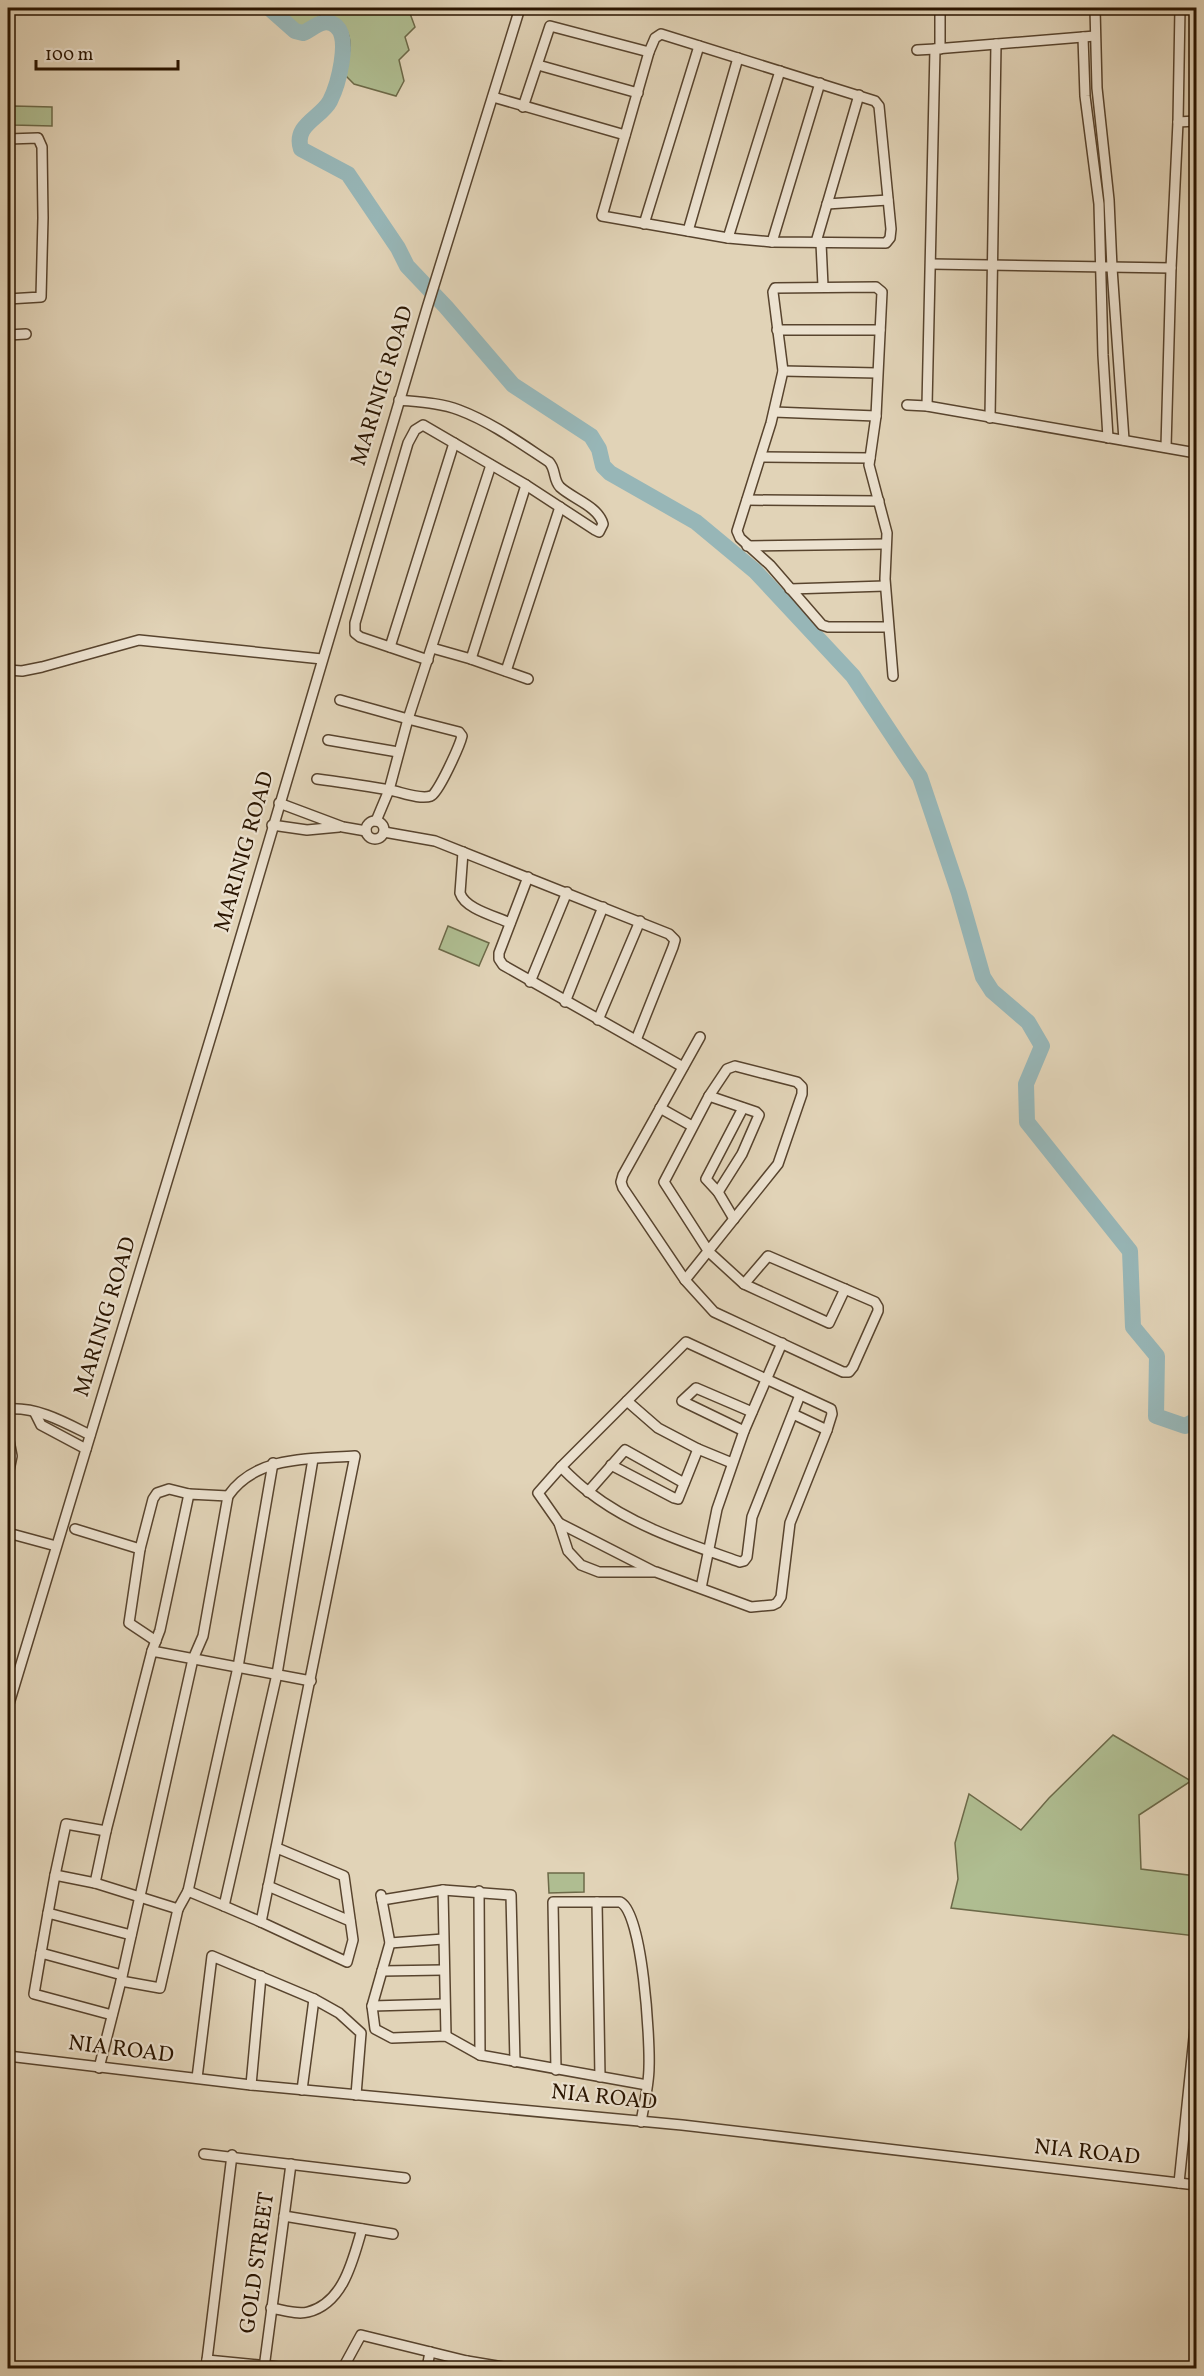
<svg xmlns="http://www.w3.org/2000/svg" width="1204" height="2376" font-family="Vollkorn,serif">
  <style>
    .green { fill: #afbd91; stroke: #6c6948; stroke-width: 1.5 }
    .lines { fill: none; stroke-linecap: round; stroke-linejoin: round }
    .river { stroke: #97b6b7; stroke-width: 16 }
    .minor-casing { stroke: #58442e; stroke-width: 12 }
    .minor { stroke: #ece2d0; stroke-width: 9 }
    .labels { text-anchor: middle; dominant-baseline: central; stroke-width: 4.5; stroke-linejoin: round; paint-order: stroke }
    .street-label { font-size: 22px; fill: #2a1500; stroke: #ece2d0 }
  </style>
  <rect width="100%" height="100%" fill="#e1d3b7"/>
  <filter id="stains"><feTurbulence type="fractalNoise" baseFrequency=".00333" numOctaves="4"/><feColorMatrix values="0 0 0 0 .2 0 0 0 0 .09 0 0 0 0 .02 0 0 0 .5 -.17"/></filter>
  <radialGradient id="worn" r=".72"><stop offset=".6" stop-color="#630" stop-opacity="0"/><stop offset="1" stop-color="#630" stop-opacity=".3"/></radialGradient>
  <g class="green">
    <path d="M281,8h127l7,19 -10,10 4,13 -10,10 5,21 -8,15 -42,-12 -8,-8c-1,-11 4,-20 4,-30 1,-15 -11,-29 -26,-32l-21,12 -5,1z"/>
    <polygon points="14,106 52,107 52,126 13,125"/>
    <polygon points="448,926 489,943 479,966 439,949"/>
    <polygon points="1113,1735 1191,1781 1139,1815 1141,1869 1196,1876 1196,1936 951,1908 958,1879 955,1843 969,1794 1021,1830 1049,1798"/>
    <polygon points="548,1873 584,1873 584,1892 549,1893"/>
  </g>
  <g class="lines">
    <path class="river" d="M269,8l26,23 8,2c10,-4 21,-17 33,-7 15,13 2,59 -6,75 -9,17 -37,24 -29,48l47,25 50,74 9,18 39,41 67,78 78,51 8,13 4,17 7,7 86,49 59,49 98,105 67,101 39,116 24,84 9,14 36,31 14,24 -16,38 1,38 103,129 3,76 24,29 -1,60 29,10 11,-6"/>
    <defs>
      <g id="minor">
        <polyline points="1095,8 1097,88 1109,200 1112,268 1124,440"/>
        <polyline points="940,12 940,49"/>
        <polygon points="661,34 875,101 879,106 891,229 890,238 886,243 772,242 728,238 602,216 649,52 655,38"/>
        <polyline points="1083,37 1085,96 1099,204 1103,355 1108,438"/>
        <polyline points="917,50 935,49"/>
        <polyline points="538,65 638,93"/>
        <polyline points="493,97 625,135"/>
        <polyline points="523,107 550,26 649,52"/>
        <polyline points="1178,122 1196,121"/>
        <polyline points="8,139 38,138 42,147 43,218 41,297 8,299"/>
        <polyline points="827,204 888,200"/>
        <polyline points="644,224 699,46"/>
        <polyline points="688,231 738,58"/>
        <polyline points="728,238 780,71"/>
        <polyline points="772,242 820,83"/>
        <polyline points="816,242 859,95"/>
        <polyline points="821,243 823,286"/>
        <polyline points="931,264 1171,268"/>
        <polyline points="777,330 880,330"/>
        <polyline points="8,335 26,334"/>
        <polyline points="783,371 877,373"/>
        <path d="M399,400c20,2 42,3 60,10 32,12 61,33 90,52 7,7 4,18 11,25 13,12 38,19 43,37l-4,8 -4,-2 -69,-45 -103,-60 -8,5 -7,13 -53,180v10l5,4 68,23"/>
        <polyline points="907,405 927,406 1196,453"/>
        <polyline points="927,406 935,49 1095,36"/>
        <polyline points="774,412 876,416"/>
        <polyline points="990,418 996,44"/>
        <polyline points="1166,447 1171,268 1178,122 1180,8"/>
        <polyline points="761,457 870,458"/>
        <polyline points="747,500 879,501"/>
        <polyline points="747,546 886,544"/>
        <polyline points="790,589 885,586"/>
        <polyline points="889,627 828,627 822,625 770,565 740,538 737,531 771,423 783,371 773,292 775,288 876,287 882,292 876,416 869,465 887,533 885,579 893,676"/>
        <polyline points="390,647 454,443"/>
        <polyline points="432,648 471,659 528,679"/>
        <polyline points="471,659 526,485"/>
        <polyline points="8,670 22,671 42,667 139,640 322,659"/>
        <polyline points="506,671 560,507"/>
        <polyline points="340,700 408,719 491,465"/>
        <polyline points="328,740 398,752"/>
        <path d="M317,779c24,3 49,7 73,11 11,2 30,10 41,6 7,-2 29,-51 31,-60l-3,-4 -51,-13 -19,71 -13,31"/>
        <polyline points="279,803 343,827 366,831"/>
        <circle cx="375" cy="830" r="9"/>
        <polyline points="272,825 307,830 339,827"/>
        <polyline points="384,832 435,841 669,934 675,940 673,947 636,1040"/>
        <path d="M463,852l-3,41c5,16 35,23 50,30"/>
        <polyline points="528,877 499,953 499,959 503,965 683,1067"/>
        <polyline points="530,982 567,892"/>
        <polyline points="565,1002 603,907"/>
        <polyline points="598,1020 640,921"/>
        <polyline points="700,1037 623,1175 621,1182 623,1188 685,1280 714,1312 843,1372 849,1372 853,1367 878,1311 878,1307 875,1302 768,1256 744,1284"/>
        <polyline points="709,1096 756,1112 759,1115 742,1154 718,1192"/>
        <polyline points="660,1108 692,1126"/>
        <polyline points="734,1219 718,1192 706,1179 743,1108"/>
        <polyline points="685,1280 778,1164 802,1094 802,1087 797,1082 735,1066 727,1069 709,1096 664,1182 709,1252 744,1284 829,1323 845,1289"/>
        <polygon points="686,1342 831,1409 832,1414 827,1430 790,1523 781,1597 777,1603 773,1605 751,1607 656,1572 599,1572 581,1565 568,1551 559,1523 538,1493 561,1467"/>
        <polyline points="627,1401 658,1428 698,1449"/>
        <path d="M8,1409c30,-2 56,13 82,26"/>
        <polyline points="35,1413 41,1425 86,1449"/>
        <polyline points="793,1414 827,1430"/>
        <polyline points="744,1431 682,1401 696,1388 752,1412"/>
        <polyline points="8,1435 12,1456 8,1475"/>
        <polyline points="611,1465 674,1498 678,1499 698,1449 732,1463"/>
        <path d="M561,1467c9,9 18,18 28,25 43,34 100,52 151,70l4,-1 3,-4 5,-40 48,-122"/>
        <polyline points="588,1492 625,1450 684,1483"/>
        <polyline points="559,1523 653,1571"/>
        <polyline points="75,1529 140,1549"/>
        <polyline points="8,1533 56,1546"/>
        <polyline points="701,1588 717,1509 744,1431 782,1343"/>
        <polyline points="156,1641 129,1623 140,1549 153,1499 157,1493 169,1489 189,1494"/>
        <polyline points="152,1651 160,1630 189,1494 228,1496"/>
        <polyline points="8,1707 219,1010 427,308 520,8"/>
        <polyline points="106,1831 152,1651 311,1681"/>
        <polyline points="55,1875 66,1824 106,1831 95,1883"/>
        <polyline points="268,1886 350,1921"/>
        <polyline points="443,1890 446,2036"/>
        <polyline points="479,1891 480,2055"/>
        <polyline points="381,1895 390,1943 372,2006 375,2029 392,2038 446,2036 480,2055 647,2085"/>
        <polyline points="382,1900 443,1890 511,1895 515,2062"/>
        <polyline points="597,1902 600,2077"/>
        <polyline points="224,1906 188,1891 238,1667 273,1463"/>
        <polyline points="48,1913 55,1875 95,1883 178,1909 188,1891"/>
        <polyline points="261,1922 224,1906 277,1674 313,1459"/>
        <polyline points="390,1943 443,1939"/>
        <polyline points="41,1953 48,1913 131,1935"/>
        <polyline points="382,1971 443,1970"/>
        <polyline points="121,1981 160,1988 178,1909"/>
        <polyline points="372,2006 444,2004"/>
        <polyline points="112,2015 34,1994 41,1953 122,1975"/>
        <polyline points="8,2056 251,2085 682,2125 1196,2185"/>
        <path d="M99,2068l22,-87 72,-322 10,-23 25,-140c28,-41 83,-37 127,-40l-94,466 86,40 6,-22 -9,-64 -67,-28"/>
        <path d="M556,2070l-3,-168h67c23,10 30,139 29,165 0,18 -5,37 -8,55"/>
        <polyline points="197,2078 212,1956 314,1999 339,2013 361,2033 356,2095"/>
        <polyline points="251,2085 261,1976"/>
        <polyline points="302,2090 314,1999"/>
        <polyline points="204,2154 405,2178"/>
        <polyline points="1179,2183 1196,2018"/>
        <polyline points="284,2216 393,2234"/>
        <path d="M271,2308c12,2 26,7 37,4 36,-9 45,-53 54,-83"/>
        <polyline points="207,2360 288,2368"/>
        <polyline points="206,2368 232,2155"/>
        <polyline points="264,2368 291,2164"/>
        <polyline points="343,2368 361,2335 467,2361"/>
        <polyline points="427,2368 430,2352"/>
        <polyline points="465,2368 467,2361 509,2368"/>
      </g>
    </defs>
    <use href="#minor" class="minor-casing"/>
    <use href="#minor" class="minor"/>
  </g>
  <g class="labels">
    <g class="street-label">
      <text transform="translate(383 386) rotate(-73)">MARINIG ROAD</text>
      <text transform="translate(245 852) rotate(-74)">MARINIG ROAD</text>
      <text transform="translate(106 1317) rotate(-73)">MARINIG ROAD</text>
      <text transform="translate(121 2050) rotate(7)">NIA ROAD</text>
      <text transform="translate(604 2098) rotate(6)">NIA ROAD</text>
      <text transform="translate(1087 2153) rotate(6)">NIA ROAD</text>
      <text transform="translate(258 2263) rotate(-82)">GOLD STREET</text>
    </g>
  </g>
  <rect width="1204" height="2376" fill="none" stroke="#e1d3b7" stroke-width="30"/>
  <rect x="9" y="9" width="1186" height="2358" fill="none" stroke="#2a1500" stroke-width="3"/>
  <rect x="15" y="15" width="1174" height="2346" fill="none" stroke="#2a1500" stroke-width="1.5"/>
  <path d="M36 60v9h142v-9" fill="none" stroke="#2a1500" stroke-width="3"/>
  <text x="45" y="60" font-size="18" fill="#2a1500" stroke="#ece2d0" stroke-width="4.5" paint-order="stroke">100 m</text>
  <rect width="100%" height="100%" filter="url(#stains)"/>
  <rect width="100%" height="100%" fill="url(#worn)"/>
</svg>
